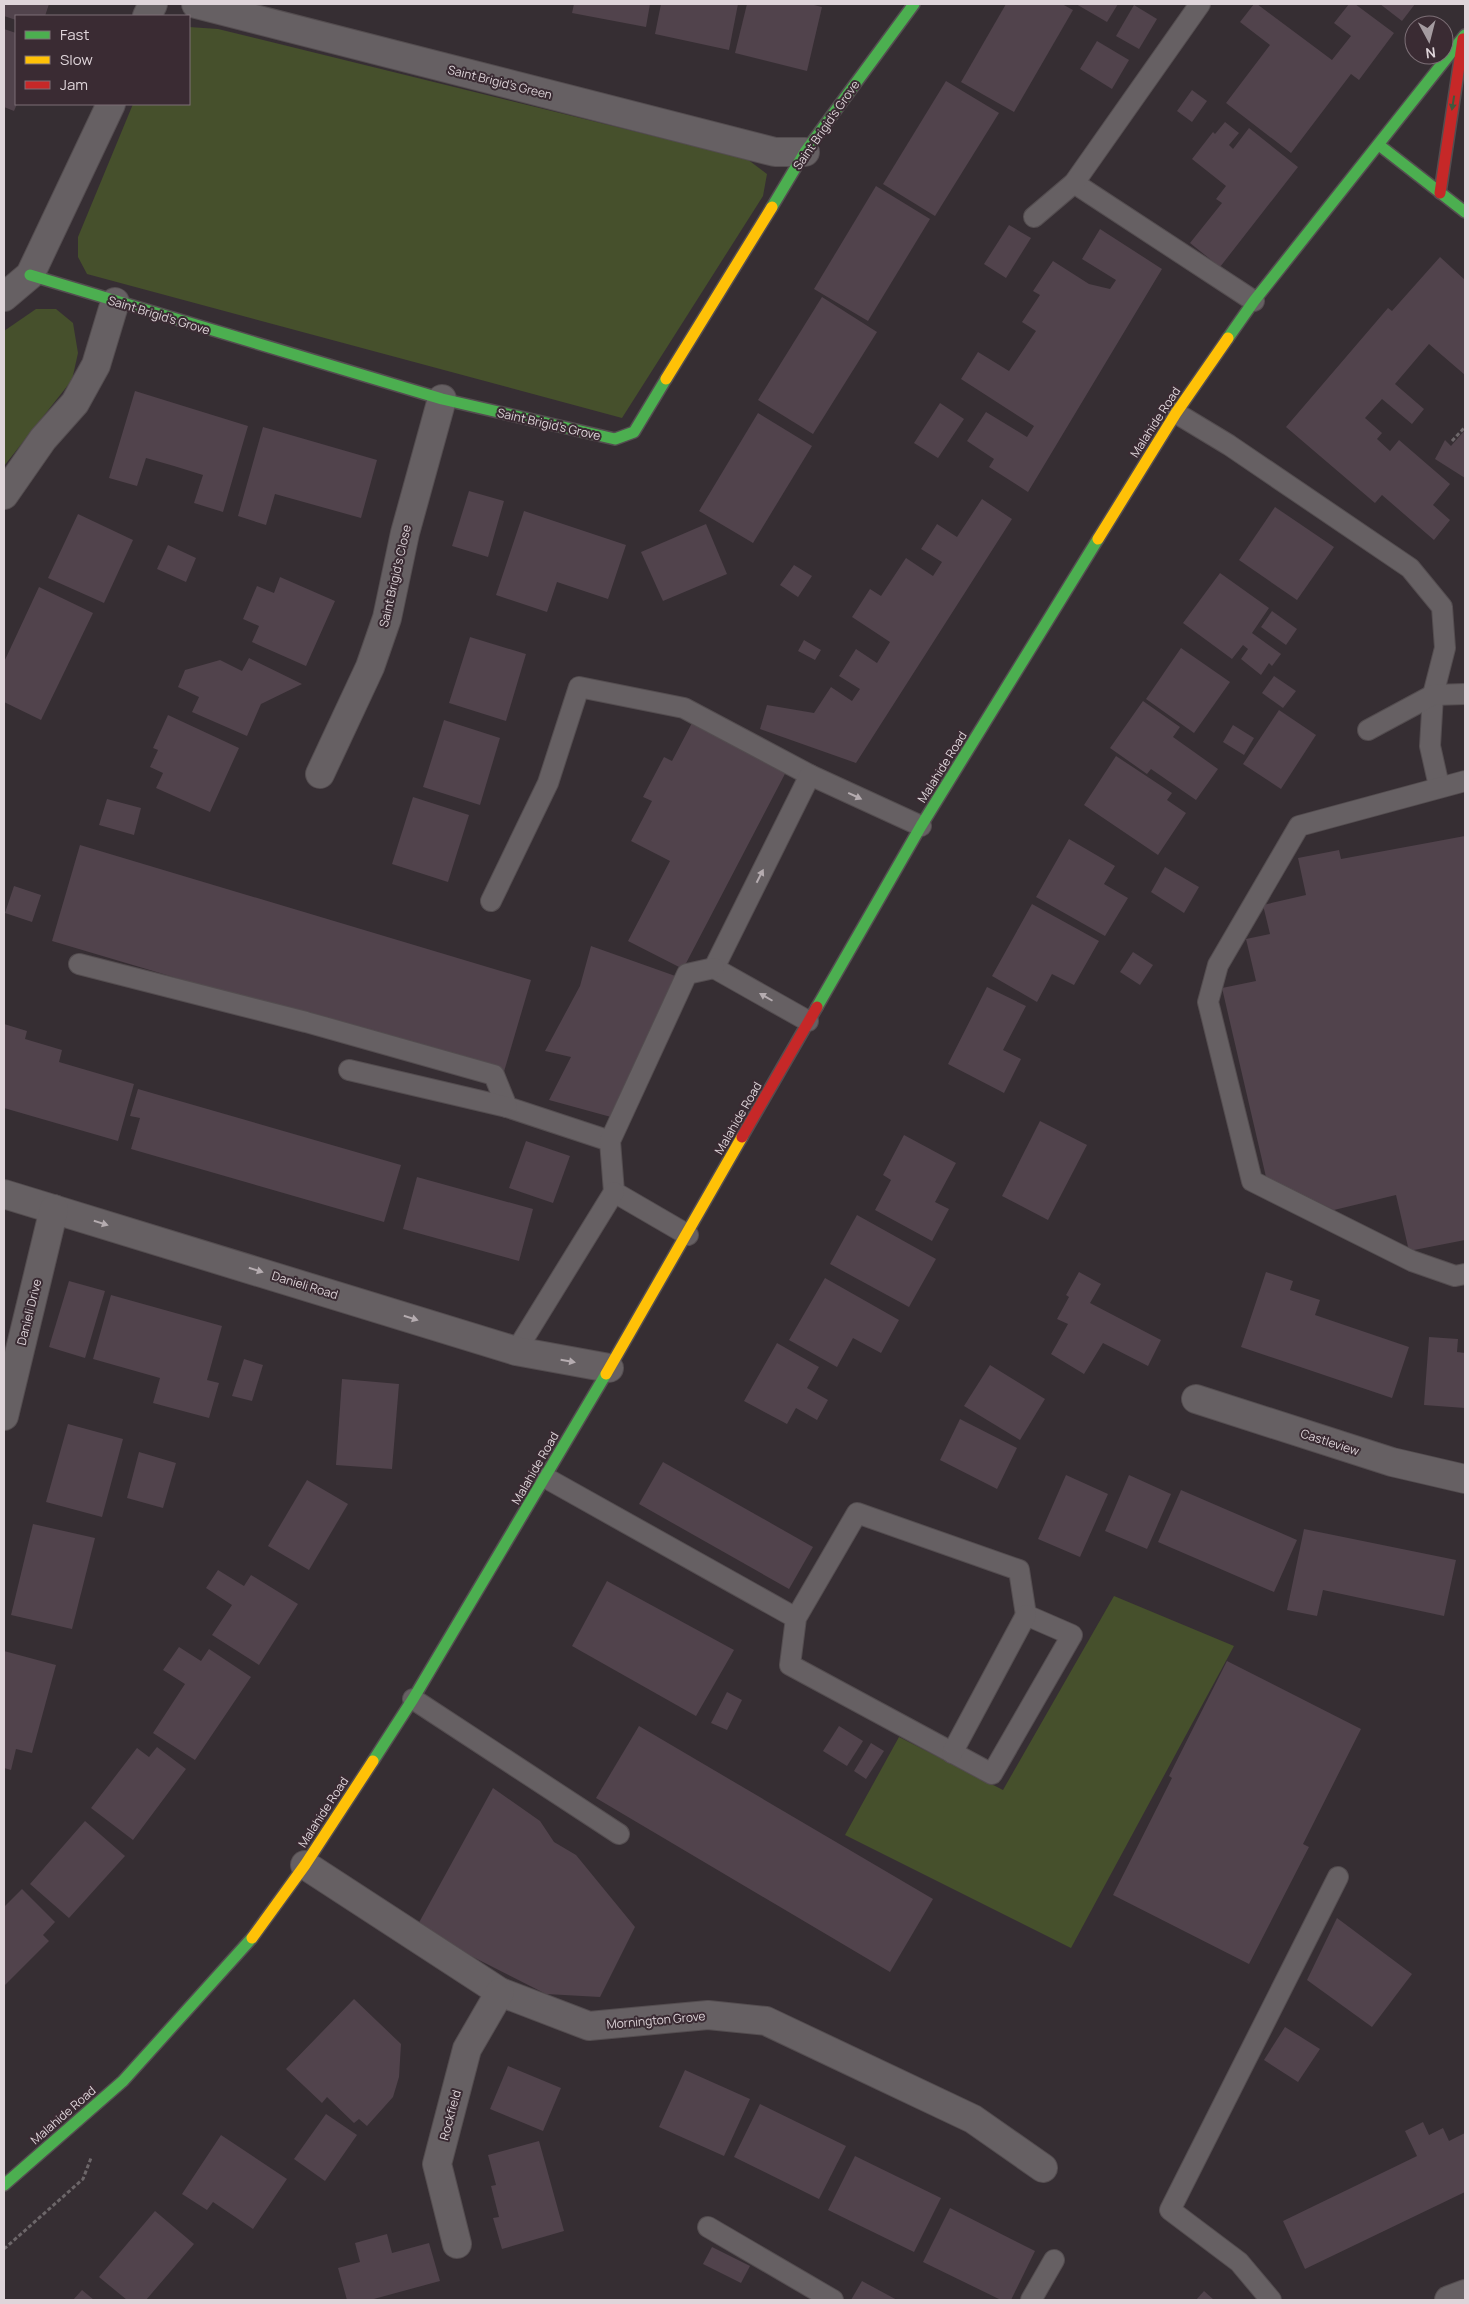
<svg xmlns="http://www.w3.org/2000/svg" width="1469" height="2304" font-family="Manrope,sans-serif">
  <style>
    .green { fill: #46502c }
    .building { fill: #51434c }
    .lines { fill: none; stroke-linecap: round; stroke-linejoin: round }
    .lane-casing { stroke: #544d50; stroke-width: 22 }
    .street-casing { stroke: #544d50; stroke-width: 30 }
    .fast-casing { stroke: #544d50; stroke-width: 14 }
    .slow-casing { stroke: #544d50; stroke-width: 14 }
    .jam-casing { stroke: #544d50; stroke-width: 14 }
    .path { stroke: #6c6669; stroke-width: 3; stroke-dasharray: 4 2.5; stroke-linecap: butt }
    .lane { stroke: #666063; stroke-width: 20 }
    .street { stroke: #666063; stroke-width: 28 }
    .fast { stroke: #4caf50; stroke-width: 11 }
    .slow { stroke: #ffc107; stroke-width: 11 }
    .jam { stroke: #c62828; stroke-width: 11 }
    .oneway { fill: #40593d }
    .oneway2 { fill: #b5acb0 }
    .labels { text-anchor: middle; dominant-baseline: central; stroke-width: 4; stroke-linejoin: round; paint-order: stroke }
    .street-label { font-size: 12px; fill: #dfd5da; stroke: #3a2b33 }
  </style>
  <rect width="100%" height="100%" fill="#362e33"/>
  <g class="green">
    <polygon points="189,27 218,29 747,159 767,174 763,196 622,418 87,274 78,257 78,237 133,104 189,104"/>
    <polygon points="36,309 56,309 73,323 78,353 72,380 4,466 4,331"/>
    <polygon points="1114,1596 1234,1646 1071,1948 845,1835 899,1737 1003,1790"/>
  </g>
  <g class="building">
    <polygon points="4,4 49,4 45,16 16,16 16,20 4,16"/>
    <polygon points="574,4 650,4 646,27 572,13"/>
    <polygon points="661,4 738,4 729,50 655,34"/>
    <polygon points="747,4 810,4 822,7 807,71 735,53"/>
    <polygon points="1006,4 1062,4 1073,10 1014,112 961,82"/>
    <polygon points="1076,4 1118,4 1107,22"/>
    <polygon points="1254,4 1257,4 1332,60 1351,36 1334,23 1349,4 1355,4 1394,33 1359,80 1351,74 1291,153 1226,103 1270,45 1240,22"/>
    <polygon points="1380,4 1415,4 1402,21"/>
    <polygon points="1134,5 1157,19 1139,49 1116,36"/>
    <polygon points="4,29 16,33 17,104 14,111 4,107"/>
    <polygon points="1097,41 1129,60 1112,89 1080,69"/>
    <polygon points="946,81 999,113 935,216 883,184"/>
    <polygon points="1192,90 1207,101 1192,122 1177,111"/>
    <polygon points="1225,122 1239,133 1229,145 1233,149 1249,128 1298,167 1220,267 1190,243 1222,203 1216,199 1226,186 1192,159 1213,132 1215,134"/>
    <polygon points="876,186 930,219 868,321 814,289"/>
    <polygon points="1009,225 1031,238 1006,278 984,264"/>
    <polygon points="1100,229 1162,269 1028,492 989,467 994,459 967,441 986,412 1027,437 1034,426 961,379 978,352 1009,371 1036,331 1022,322 1040,295 1033,291 1053,261 1089,284 1110,289 1116,280 1082,259"/>
    <polygon points="1440,257 1465,280 1465,375 1429,344 1395,384 1424,409 1412,424 1382,399 1365,418 1382,433 1377,439 1390,451 1399,440 1450,484 1433,505 1450,520 1434,540 1382,495 1375,503 1286,427 1388,308 1392,311"/>
    <polygon points="822,297 877,332 813,434 758,400"/>
    <polygon points="135,391 248,426 223,512 194,503 203,475 174,466 146,458 137,486 109,478"/>
    <polygon points="940,403 964,419 938,458 914,443"/>
    <polygon points="758,413 812,446 753,543 699,511"/>
    <polygon points="263,427 377,460 361,518 275,494 266,525 238,516"/>
    <polygon points="1465,430 1465,478 1435,459 1445,440 1451,446"/>
    <polygon points="469,491 504,501 488,557 452,546"/>
    <polygon points="982,499 1012,519 856,763 760,729 767,705 814,713 831,687 852,701 860,689 839,676 856,649 877,663 890,642 852,617 870,589 881,596 906,558 933,576 942,562 921,549 937,524 957,537"/>
    <polygon points="1275,507 1334,547 1297,600 1239,560"/>
    <polygon points="524,511 626,545 608,599 557,582 547,612 496,595"/>
    <polygon points="78,514 133,540 104,603 48,578"/>
    <polygon points="706,524 727,574 663,601 641,552"/>
    <polygon points="168,545 196,558 186,582 157,569"/>
    <polygon points="794,565 812,576 798,597 780,585"/>
    <polygon points="1220,573 1269,608 1252,633 1281,654 1272,666 1269,663 1261,675 1241,659 1248,649 1243,645 1232,659 1183,623"/>
    <polygon points="280,577 335,601 306,666 252,642 259,626 243,619 257,586 274,593"/>
    <polygon points="39,587 93,613 41,720 4,702 4,662"/>
    <polygon points="1272,611 1297,629 1286,645 1261,627"/>
    <polygon points="470,637 526,654 506,721 449,703"/>
    <polygon points="804,640 821,650 815,660 798,651"/>
    <polygon points="1181,648 1230,682 1194,733 1146,699"/>
    <polygon points="249,658 302,684 261,704 247,736 192,712 199,697 178,687 185,670 220,660 242,671"/>
    <polygon points="1274,676 1296,691 1283,708 1262,693"/>
    <polygon points="1143,701 1180,727 1173,737 1218,769 1196,800 1151,769 1147,774 1110,748"/>
    <polygon points="1279,710 1316,735 1281,789 1243,764"/>
    <polygon points="168,715 239,748 210,812 156,788 163,773 150,767 158,750 153,748"/>
    <polygon points="444,720 500,738 480,805 423,787"/>
    <polygon points="693,721 787,770 683,969 628,941 670,861 631,841 652,801 643,797 664,757 672,761"/>
    <polygon points="1233,725 1254,738 1244,755 1223,742"/>
    <polygon points="1116,756 1172,793 1167,800 1186,813 1158,855 1084,805"/>
    <polygon points="413,797 469,815 448,882 392,864"/>
    <polygon points="107,799 141,808 134,835 99,825"/>
    <polygon points="1465,836 1465,1240 1409,1251 1396,1195 1334,1210 1266,1177 1222,988 1256,981 1246,939 1270,934 1263,905 1306,895 1298,858 1339,850 1341,859"/>
    <polygon points="1069,839 1115,866 1104,884 1128,898 1105,936 1036,897"/>
    <polygon points="80,845 531,980 503,1075 52,941"/>
    <polygon points="1165,867 1199,887 1184,913 1151,892"/>
    <polygon points="14,886 41,895 32,922 5,913"/>
    <polygon points="1032,904 1099,941 1074,985 1052,974 1037,1002 992,976"/>
    <polygon points="591,946 681,978 611,1117 549,1100 571,1057 545,1051 580,986"/>
    <polygon points="1133,952 1153,965 1140,985 1120,972"/>
    <polygon points="987,987 1026,1006 1003,1050 1021,1059 1004,1093 948,1064"/>
    <polygon points="4,1024 27,1031 25,1039 62,1050 59,1062 134,1084 118,1141 4,1108"/>
    <polygon points="138,1089 401,1165 384,1222 131,1149 140,1118 130,1116"/>
    <polygon points="1040,1121 1087,1145 1048,1220 1002,1196"/>
    <polygon points="904,1135 956,1163 935,1202 949,1209 932,1241 875,1210 891,1180 883,1175"/>
    <polygon points="526,1141 570,1156 553,1203 509,1188"/>
    <polygon points="417,1177 533,1209 519,1261 403,1229"/>
    <polygon points="857,1215 936,1259 909,1307 830,1264"/>
    <polygon points="1079,1272 1101,1284 1090,1303 1161,1340 1148,1366 1103,1343 1084,1374 1051,1354 1068,1324 1057,1319 1069,1297 1066,1295"/>
    <polygon points="1266,1272 1293,1281 1290,1290 1320,1300 1315,1315 1409,1347 1392,1398 1241,1347"/>
    <polygon points="825,1278 899,1320 881,1353 853,1338 837,1367 789,1340"/>
    <polygon points="69,1281 105,1291 85,1358 49,1347"/>
    <polygon points="111,1295 222,1326 207,1380 219,1383 209,1418 153,1403 160,1378 93,1359"/>
    <polygon points="1429,1337 1458,1339 1457,1352 1465,1353 1465,1408 1424,1405"/>
    <polygon points="777,1343 819,1367 807,1388 828,1400 817,1420 796,1408 787,1424 744,1401"/>
    <polygon points="244,1359 263,1365 252,1401 232,1396"/>
    <polygon points="990,1365 1045,1399 1020,1440 964,1406"/>
    <polygon points="342,1379 399,1384 392,1469 336,1465"/>
    <polygon points="960,1419 1017,1448 997,1489 940,1460"/>
    <polygon points="68,1424 123,1439 102,1517 46,1502"/>
    <polygon points="139,1452 176,1463 163,1508 127,1498"/>
    <polygon points="663,1462 813,1547 789,1589 639,1504"/>
    <polygon points="1066,1475 1108,1494 1080,1557 1038,1539"/>
    <polygon points="1129,1475 1171,1494 1147,1549 1105,1531"/>
    <polygon points="307,1480 348,1504 309,1570 268,1546"/>
    <polygon points="1181,1490 1297,1540 1274,1592 1158,1542"/>
    <polygon points="33,1524 95,1538 72,1629 11,1615"/>
    <polygon points="1304,1529 1456,1560 1444,1616 1323,1590 1317,1616 1287,1610"/>
    <polygon points="218,1570 244,1586 251,1575 298,1604 259,1665 212,1635 232,1605 206,1588"/>
    <polygon points="607,1581 734,1650 696,1716 572,1646"/>
    <polygon points="179,1647 201,1661 209,1649 251,1677 195,1760 153,1733 185,1684 163,1670"/>
    <polygon points="4,1651 56,1665 32,1753 16,1749 11,1770 4,1768"/>
    <polygon points="1227,1661 1361,1729 1303,1844 1309,1847 1249,1964 1113,1895 1172,1778 1169,1776"/>
    <polygon points="727,1692 742,1700 727,1730 711,1723"/>
    <polygon points="639,1726 933,1899 890,1972 596,1798"/>
    <polygon points="839,1726 863,1741 847,1766 823,1751"/>
    <polygon points="871,1743 884,1751 866,1779 854,1771"/>
    <polygon points="157,1747 186,1769 133,1840 91,1808 137,1748 149,1757"/>
    <polygon points="493,1788 540,1821 554,1842 576,1855 635,1927 600,1997 546,1994 416,1928"/>
    <polygon points="85,1821 125,1856 69,1918 30,1884"/>
    <polygon points="22,1889 55,1922 43,1935 49,1941 4,1986 4,1907"/>
    <polygon points="1337,1918 1412,1974 1372,2027 1307,1980"/>
    <polygon points="354,1999 401,2044 399,2077 393,2097 367,2126 359,2119 354,2123 327,2097 322,2103 286,2069"/>
    <polygon points="1285,2027 1320,2049 1298,2082 1264,2060"/>
    <polygon points="508,2066 561,2088 543,2131 490,2109"/>
    <polygon points="685,2070 750,2099 724,2156 659,2127"/>
    <polygon points="760,2104 846,2146 819,2199 734,2157"/>
    <polygon points="326,2114 357,2135 325,2181 294,2159"/>
    <polygon points="1423,2122 1429,2135 1443,2128 1449,2141 1465,2133 1465,2192 1305,2269 1283,2221 1417,2156 1405,2131"/>
    <polygon points="221,2135 287,2179 253,2229 213,2202 207,2210 182,2194"/>
    <polygon points="539,2141 564,2231 502,2249 493,2218 499,2217 491,2186 496,2185 488,2155"/>
    <polygon points="855,2156 941,2198 914,2252 828,2210"/>
    <polygon points="950,2208 1035,2251 1011,2300 1001,2300 923,2262"/>
    <polygon points="155,2211 194,2244 146,2300 127,2300 99,2277"/>
    <polygon points="387,2234 392,2253 429,2243 440,2281 370,2300 347,2300 338,2268 360,2262 355,2243"/>
    <polygon points="712,2247 750,2266 741,2283 703,2264"/>
    <polygon points="862,2281 897,2300 851,2300"/>
    <polygon points="82,2290 94,2300 73,2300"/>
    <polygon points="1204,2291 1214,2300 1196,2300"/>
  </g>
  <g class="lines">
    <defs>
      <g id="lane">
        <polyline points="1074,183 1254,301"/>
        <polyline points="1034,217 1074,183 1200,4"/>
        <polyline points="1176,413 1229,445 1410,568 1442,607 1445,648 1433,695 1430,746 1439,786"/>
        <polyline points="1368,730 1433,695 1465,694"/>
        <polyline points="1465,781 1299,826 1218,965 1208,1002 1252,1181 1412,1261 1455,1276 1465,1274"/>
        <polyline points="491,901 548,783 579,687 684,708 810,775"/>
        <polyline points="79,964 306,1022 494,1075 507,1107 610,1141"/>
        <polyline points="808,1021 714,968 810,775 921,826"/>
        <polyline points="349,1070 507,1107"/>
        <polyline points="688,1235 614,1192 610,1141 687,974 714,968"/>
        <polyline points="516,1351 614,1192"/>
        <polyline points="546,1478 796,1618 857,1513 1019,1570 1026,1615 1072,1635 992,1774 790,1665 796,1618"/>
        <polyline points="413,1699 619,1834"/>
        <polyline points="952,1753 1026,1615"/>
        <polyline points="708,2227 833,2300"/>
        <polyline points="1031,2300 1054,2260"/>
        <polyline points="1271,2300 1239,2262 1170,2210 1338,1877"/>
      </g>
      <g id="street">
        <polyline points="196,4 775,152 805,152"/>
        <polyline points="147,16 153,4"/>
        <polyline points="4,297 30,275 111,104"/>
        <polyline points="4,495 43,439 75,403 96,365 115,302"/>
        <polyline points="320,774 370,667 387,618 405,533 442,399"/>
        <polyline points="4,1194 516,1351 609,1368"/>
        <polyline points="1196,1399 1392,1462 1465,1479"/>
        <polyline points="4,1416 54,1209"/>
        <polyline points="305,1865 500,1992 589,2026 708,2015 766,2021 973,2119 1043,2168"/>
        <polyline points="457,2244 437,2164 467,2049 500,1992"/>
        <polyline points="1449,2300 1465,2294"/>
      </g>
      <g id="fast">
        <polyline points="1379,145 1465,212"/>
        <polyline points="772,207 805,152 914,4"/>
        <polyline points="30,275 442,399 615,439 634,432 666,379"/>
        <polyline points="1228,338 1254,301 1465,35"/>
        <polyline points="817,1007 921,826 1098,539"/>
        <polyline points="373,1761 413,1699 606,1374"/>
        <polyline points="4,2185 123,2081 252,1938"/>
      </g>
      <g id="slow">
        <polyline points="666,379 772,207"/>
        <polyline points="1098,539 1176,413 1228,338"/>
        <polyline points="606,1374 742,1137"/>
        <polyline points="252,1938 305,1865 373,1761"/>
      </g>
      <g id="jam">
        <polyline points="1440,193 1463,39"/>
        <polyline points="742,1137 817,1007"/>
      </g>
    </defs>
    <use href="#lane" class="lane-casing"/>
    <use href="#street" class="street-casing"/>
    <use href="#fast" class="fast-casing"/>
    <use href="#slow" class="slow-casing"/>
    <use href="#jam" class="jam-casing"/>
    <g class="path">
      <polyline points="1452,441 1465,427"/>
      <polyline points="4,2249 83,2179 91,2158"/>
    </g>
    <use href="#lane" class="lane"/>
    <use href="#street" class="street"/>
    <use href="#fast" class="fast"/>
    <use href="#slow" class="slow"/>
    <use href="#jam" class="jam"/>
  </g>
  <defs><path id="oneway-solid" d="M-6-.8H1V-3.2L6.5 0L1 3.2V.8H-6Z" transform="scale(1.25)"/></defs>
  <use class="oneway" href="#oneway-solid" transform="translate(1453 103) rotate(99)"/>
  <g class="oneway2">
    <use href="#oneway-solid" transform="translate(855 796) rotate(25)"/>
    <use href="#oneway-solid" transform="translate(760 876) rotate(-63)"/>
    <use href="#oneway-solid" transform="translate(766 997) rotate(-150)"/>
    <use href="#oneway-solid" transform="translate(101 1223) rotate(17)"/>
    <use href="#oneway-solid" transform="translate(256 1270) rotate(17)"/>
    <use href="#oneway-solid" transform="translate(411 1318) rotate(17)"/>
    <use href="#oneway-solid" transform="translate(568 1361) rotate(10)"/>
  </g>
  <g class="labels">
    <g class="street-label">
      <text transform="translate(500 82) rotate(14)">Saint Brigid's Green</text>
      <text transform="translate(826 125) rotate(-55)">Saint Brigid's Grove</text>
      <text transform="translate(159 315) rotate(17)">Saint Brigid's Grove</text>
      <text transform="translate(1155 422) rotate(-57)">Malahide Road</text>
      <text transform="translate(549 424) rotate(13)">Saint Brigid's Grove</text>
      <text transform="translate(395 576) rotate(-77)">Saint Brigid's Close</text>
      <text transform="translate(942 767) rotate(-58)">Malahide Road</text>
      <text transform="translate(738 1118) rotate(-60)">Malahide Road</text>
      <text transform="translate(305 1285) rotate(17)">Danieli Road</text>
      <text transform="translate(29 1312) rotate(-76)">Danieli Drive</text>
      <text transform="translate(1330 1442) rotate(18)">Castleview</text>
      <text transform="translate(535 1468) rotate(-60)">Malahide Road</text>
      <text transform="translate(323 1812) rotate(-57)">Malahide Road</text>
      <text transform="translate(656 2020) rotate(-5)">Mornington Grove</text>
      <text transform="translate(63 2115) rotate(-41)">Malahide Road</text>
      <text transform="translate(450 2115) rotate(-75)">Rockfield</text>
    </g>
  </g>
  <rect width="1469" height="2304" fill="none" stroke="#dfd5da" stroke-width="10"/>
  <rect x="15" y="15" width="175" height="90" fill="#3a2b33" stroke="#7c6f76"/>
  <rect x="25" y="31" width="25" height="8" fill="#4caf50" stroke="#7c6f76"/>
  <text x="60" y="40" font-size="15" fill="#dfd5da">Fast</text>
  <rect x="25" y="56" width="25" height="8" fill="#ffc107" stroke="#7c6f76"/>
  <text x="60" y="65" font-size="15" fill="#dfd5da">Slow</text>
  <rect x="25" y="81" width="25" height="8" fill="#c62828" stroke="#7c6f76"/>
  <text x="60" y="90" font-size="15" fill="#dfd5da">Jam</text>
  <g transform="translate(1429 40) rotate(173)"><circle r="24" fill="#3a2b33" stroke="#7c6f76"/>
  <path d="M0-4L9 19L0 12L-9 19Z" fill="#a49ba0"/>
  <text y="-8" font-size="14" font-weight="bold" text-anchor="middle" fill="#dfd5da">N</text>
  </g>
</svg>
